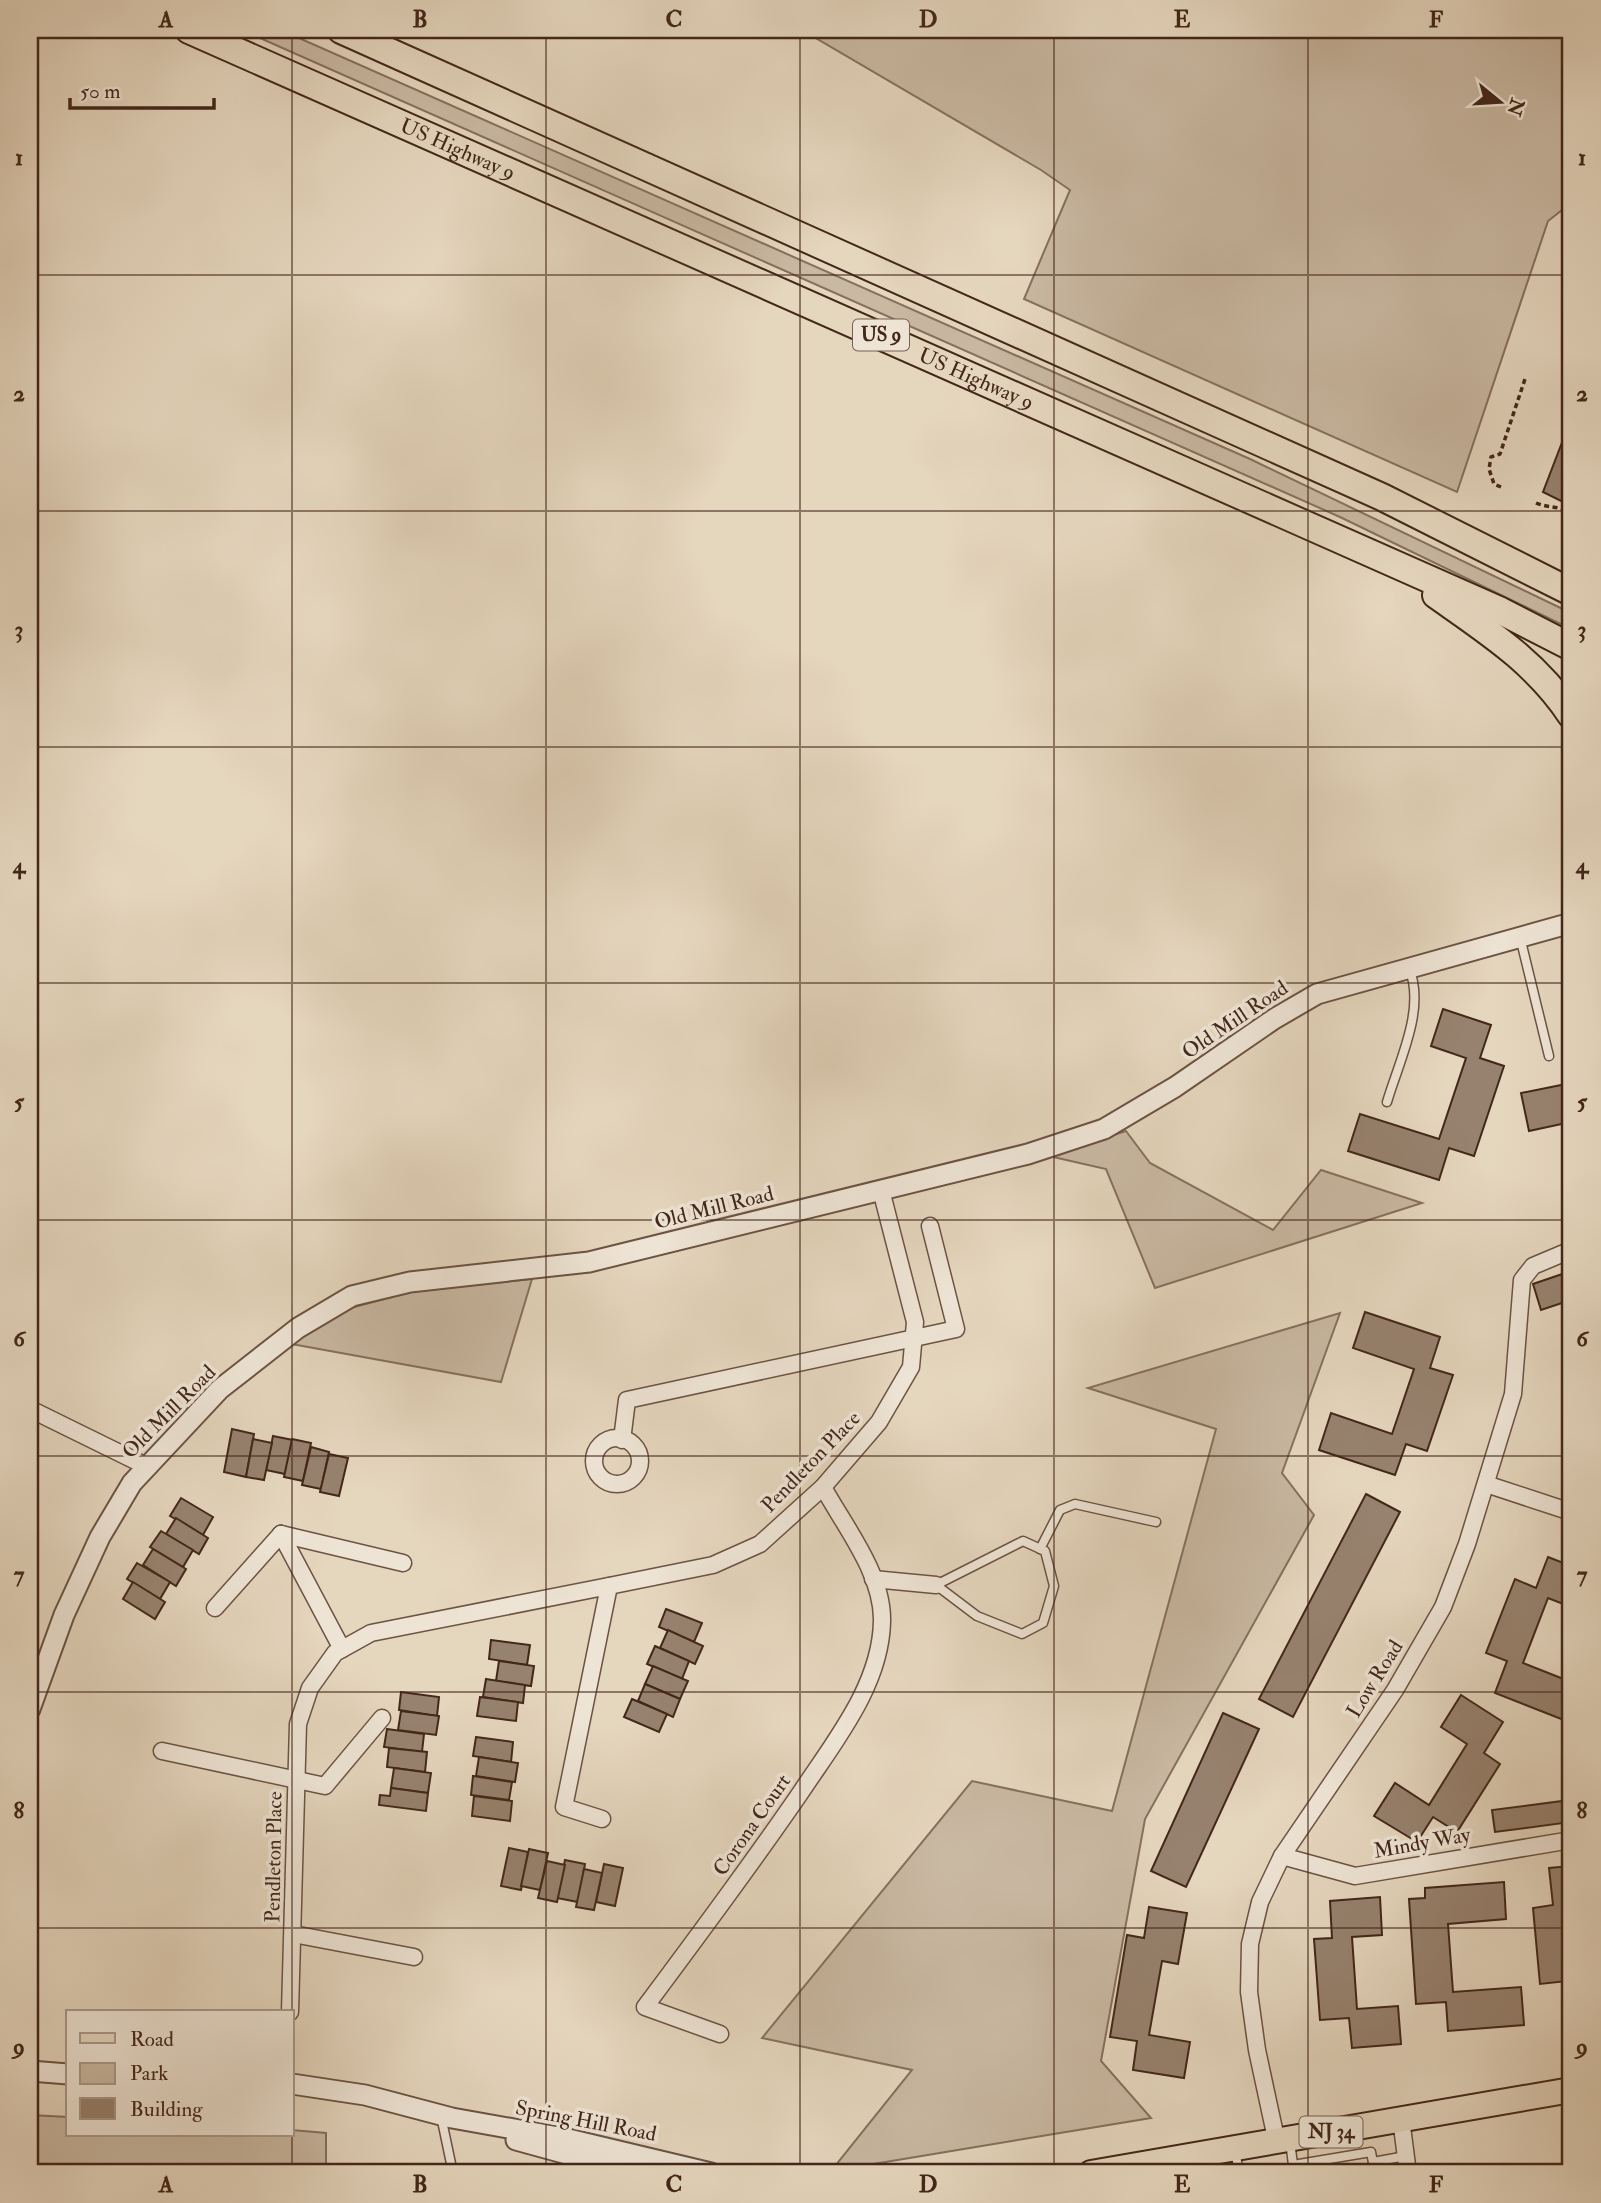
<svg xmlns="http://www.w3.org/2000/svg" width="1601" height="2203" font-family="'IM FELL Double Pica',serif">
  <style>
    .green { fill: #c9b8a2; stroke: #86705e; stroke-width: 2 }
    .building { fill: #97826f; stroke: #43271a; stroke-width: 2 }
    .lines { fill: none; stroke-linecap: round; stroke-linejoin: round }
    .service-casing { stroke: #6c5343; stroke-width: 11 }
    .minor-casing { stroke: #6c5343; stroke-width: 19 }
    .tertiary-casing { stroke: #6c5343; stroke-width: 23 }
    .primary-casing { stroke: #43271a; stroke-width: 28 }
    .trunk-casing { stroke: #43271a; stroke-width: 30 }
    .path { stroke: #43271a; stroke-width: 3.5; stroke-dasharray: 5 3.5; stroke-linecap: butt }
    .service { stroke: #eee4d5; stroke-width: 8 }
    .minor { stroke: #eee4d5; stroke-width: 16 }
    .tertiary { stroke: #eee4d5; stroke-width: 19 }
    .primary { stroke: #e5d6be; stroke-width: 24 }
    .trunk { stroke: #e5d6be; stroke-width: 26 }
    .grid { fill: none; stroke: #43271a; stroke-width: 2; stroke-opacity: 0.55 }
    .labels { text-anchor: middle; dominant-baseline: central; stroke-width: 7; stroke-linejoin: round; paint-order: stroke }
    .shield { fill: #eee4d5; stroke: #766052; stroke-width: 2 }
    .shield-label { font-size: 19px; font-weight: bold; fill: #43271a }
    .street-label { font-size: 21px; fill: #43271a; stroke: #eee4d5 }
    .neatline { fill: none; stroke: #43271a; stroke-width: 2.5 }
    .grid-label { font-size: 23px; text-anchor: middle; font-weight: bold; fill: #43271a }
  </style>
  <rect width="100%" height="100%" fill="#e5d6be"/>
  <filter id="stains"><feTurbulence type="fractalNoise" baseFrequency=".00286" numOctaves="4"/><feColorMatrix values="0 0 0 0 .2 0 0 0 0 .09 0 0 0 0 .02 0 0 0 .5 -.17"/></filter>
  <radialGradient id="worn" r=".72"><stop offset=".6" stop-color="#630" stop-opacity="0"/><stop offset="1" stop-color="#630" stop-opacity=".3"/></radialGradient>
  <g class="green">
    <polygon points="242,30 281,30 1250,459 1571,613 1571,629 1340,517"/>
    <polygon points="802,30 1571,30 1571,203 1548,221 1457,492 1024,299 1070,190 1041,170"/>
    <polygon points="1126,1131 1150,1163 1273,1230 1321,1170 1422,1203 1155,1288 1106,1169 1049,1156"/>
    <polygon points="532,1279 501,1382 286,1343 347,1309 410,1292"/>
    <polygon points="1340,1313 1282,1473 1314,1515 1145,1819 1101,2061 1151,2118 831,2171 912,2070 762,2038 972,1781 1112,1811 1216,1429 1088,1388"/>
    <polygon points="30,2115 68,2117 68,2135 292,2135 292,2130 326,2133 326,2173 30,2173"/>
  </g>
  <g class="building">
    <polygon points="1571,419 1571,506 1543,492"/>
    <polygon points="1443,1009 1491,1025 1480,1058 1504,1066 1474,1156 1449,1148 1439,1180 1348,1151 1360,1114 1439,1139 1466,1058 1431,1046"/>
    <polygon points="1571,1083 1571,1122 1529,1131 1521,1093"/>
    <polygon points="1571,1271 1571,1300 1541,1310 1533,1284"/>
    <polygon points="1365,1312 1440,1337 1430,1368 1453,1375 1427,1451 1406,1444 1395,1475 1319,1450 1331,1413 1392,1434 1414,1369 1353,1348"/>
    <polygon points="232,1429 254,1434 246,1477 224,1472"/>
    <polygon points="273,1436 293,1440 285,1474 266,1470"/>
    <polygon points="253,1439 272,1443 264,1480 246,1477"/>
    <polygon points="292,1439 311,1443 303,1481 284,1477"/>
    <polygon points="311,1447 329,1452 321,1489 302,1485"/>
    <polygon points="329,1454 348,1458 339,1496 320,1492"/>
    <polygon points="1366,1494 1400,1512 1293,1717 1259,1699"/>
    <polygon points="181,1498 213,1517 203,1535 170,1516"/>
    <polygon points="176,1518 208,1538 199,1554 166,1534"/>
    <polygon points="161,1531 193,1550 183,1567 150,1547"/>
    <polygon points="153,1549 186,1569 176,1586 143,1565"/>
    <polygon points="1548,1557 1571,1566 1571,1607 1548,1598 1523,1663 1571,1682 1569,1722 1495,1693 1507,1661 1486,1653 1515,1579 1536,1588"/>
    <polygon points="137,1563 170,1582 160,1599 127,1579"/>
    <polygon points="133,1582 165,1602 155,1619 123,1599"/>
    <polygon points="666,1609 702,1623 694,1642 659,1627"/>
    <polygon points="668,1630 703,1646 695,1664 660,1648"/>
    <polygon points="491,1640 530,1645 527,1665 489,1659"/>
    <polygon points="655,1646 689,1661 682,1679 647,1664"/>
    <polygon points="499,1661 534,1666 531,1686 496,1681"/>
    <polygon points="653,1666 688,1681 680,1699 645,1684"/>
    <polygon points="486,1679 525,1685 523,1703 483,1697"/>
    <polygon points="645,1684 680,1699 673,1717 638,1701"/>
    <polygon points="401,1692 439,1697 437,1716 399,1710"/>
    <polygon points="1461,1695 1503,1722 1484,1753 1500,1764 1457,1832 1433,1817 1417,1842 1374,1816 1395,1783 1429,1805 1467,1744 1441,1727"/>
    <polygon points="480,1697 518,1702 516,1721 477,1716"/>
    <polygon points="632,1699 667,1714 659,1732 624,1717"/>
    <polygon points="401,1711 439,1716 436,1735 398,1730"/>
    <polygon points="1223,1713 1259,1729 1186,1887 1151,1871"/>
    <polygon points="387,1729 424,1734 422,1752 384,1747"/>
    <polygon points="476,1737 513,1742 511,1762 473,1756"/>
    <polygon points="389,1748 427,1752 425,1772 387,1767"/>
    <polygon points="479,1757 518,1763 515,1782 476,1776"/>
    <polygon points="394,1768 431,1773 428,1793 391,1788"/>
    <polygon points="473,1776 512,1782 509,1800 471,1795"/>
    <polygon points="391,1788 428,1793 426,1811 379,1805 380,1795 390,1796"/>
    <polygon points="474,1796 512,1801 510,1821 472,1816"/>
    <polygon points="1570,1800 1571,1822 1495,1832 1492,1810"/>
    <polygon points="509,1848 528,1852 521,1890 501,1886"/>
    <polygon points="529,1849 548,1853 540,1890 521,1886"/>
    <polygon points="565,1860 585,1864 578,1902 557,1898"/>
    <polygon points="547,1861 565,1865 557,1902 538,1898"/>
    <polygon points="604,1864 623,1868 615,1906 596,1902"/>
    <polygon points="1571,1866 1571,2011 1570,2011 1567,1981 1540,1984 1533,1908 1553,1905 1549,1868"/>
    <polygon points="584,1869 602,1873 594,1910 576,1907"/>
    <polygon points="1504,1882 1506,1919 1448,1924 1453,1992 1521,1987 1524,2025 1448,2031 1446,2002 1416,2004 1409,1899 1425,1898 1425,1888"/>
    <polygon points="1380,1897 1382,1935 1352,1937 1357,2009 1398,2006 1401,2044 1352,2048 1349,2018 1320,2020 1314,1939 1332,1938 1330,1901"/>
    <polygon points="1149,1907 1187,1913 1178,1964 1162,1961 1149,2035 1190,2042 1184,2078 1133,2070 1137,2041 1110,2037 1127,1935 1144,1938"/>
  </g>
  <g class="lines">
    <defs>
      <g id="service">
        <polyline points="1520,937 1549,1056"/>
        <path d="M1387,1102c12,-41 39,-93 22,-134"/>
        <polygon points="1023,1541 1045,1551 1054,1586 1043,1623 1022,1634 977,1616 936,1585"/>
        <polyline points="1040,1549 1060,1510 1075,1504 1156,1522"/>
        <polyline points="441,2116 453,2173"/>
        <polyline points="1290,2141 1294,2173"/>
        <polyline points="1235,2150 1239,2173"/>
        <polyline points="1373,2162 1406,2156"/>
        <polyline points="1293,2165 1371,2152 1375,2173"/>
      </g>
      <g id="minor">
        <polyline points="30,1409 146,1466"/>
        <circle cx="617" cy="1461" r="23"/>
        <polyline points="622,1440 627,1400 956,1329 930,1226"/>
        <polyline points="1486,1484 1571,1512"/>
        <polyline points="281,1534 342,1649"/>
        <polyline points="281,1534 403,1563"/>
        <polyline points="873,1579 936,1585"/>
        <polyline points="215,1608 281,1534"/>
        <polyline points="162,1751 325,1786 382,1718"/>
        <polyline points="602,1819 564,1807 609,1586 713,1565 760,1544 823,1487 879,1422 911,1367 915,1322 881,1190"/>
        <polyline points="1282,1856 1355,1876 1571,1840"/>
        <polyline points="293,1934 414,1957"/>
        <polyline points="290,2012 298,1724 310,1688 335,1653 371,1633 609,1586"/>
        <path d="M720,2034l-75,-27c53,-71 106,-142 156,-215 33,-50 80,-107 81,-171 1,-47 -37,-94 -59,-134"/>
        <polyline points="1401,2119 1408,2173"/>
        <polyline points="1277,2143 1257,2050 1249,1992 1250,1944 1260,1902 1282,1856 1395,1690 1443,1607 1467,1544 1513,1394 1522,1280 1533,1266 1571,1250"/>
      </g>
      <g id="tertiary">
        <polyline points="30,1709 64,1615 100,1537 132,1483 220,1389 298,1328 352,1296 410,1282 589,1262 1028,1154 1104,1129 1175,1087 1274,1019 1317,994 1571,923"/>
        <polyline points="30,2071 68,2074"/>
        <polyline points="292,2084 365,2095 452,2118 564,2138 711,2173"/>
        <polyline points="516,2140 636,2173"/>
      </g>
      <polyline id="primary" points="1091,2173 1571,2090"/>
      <g id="trunk">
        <path id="s1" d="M189,30l1312,581 70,36"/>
        <polyline points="341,30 1382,497 1571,592"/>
        <path d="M1436,595c51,36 100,67 135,120"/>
      </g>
    </defs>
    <use href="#service" class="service-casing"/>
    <use href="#minor" class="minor-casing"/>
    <use href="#tertiary" class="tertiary-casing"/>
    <use href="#primary" class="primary-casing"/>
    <use href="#trunk" class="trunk-casing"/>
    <g class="path">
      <polyline points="1501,487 1494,484 1489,469 1491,457 1500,454 1525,379"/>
      <path d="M1536,503c12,5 25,3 35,10"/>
    </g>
    <use href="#service" class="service"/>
    <use href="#minor" class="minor"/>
    <use href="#tertiary" class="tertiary"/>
    <use href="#primary" class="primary"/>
    <use href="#trunk" class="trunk"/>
  </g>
  <path class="grid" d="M292,30v2143M546,30v2143M800,30v2143M1054,30v2143M1308,30v2143M30,275h1541M30,511h1541M30,747h1541M30,983h1541M30,1220h1541M30,1456h1541M30,1692h1541M30,1928h1541"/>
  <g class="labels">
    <g class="shield">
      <rect x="853" y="319.5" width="56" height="31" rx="5"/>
      <rect x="1299.5" y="2116.5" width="63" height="31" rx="5"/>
    </g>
    <g class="shield-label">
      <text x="881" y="335">US 9</text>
      <text x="1331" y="2132">NJ 34</text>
    </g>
    <g class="street-label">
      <text stroke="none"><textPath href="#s1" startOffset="294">US Highway 9</textPath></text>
      <text stroke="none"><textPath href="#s1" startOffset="861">US Highway 9</textPath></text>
      <text transform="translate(1235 1020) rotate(-34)">Old Mill Road</text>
      <text transform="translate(714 1208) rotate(-14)">Old Mill Road</text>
      <text transform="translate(169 1412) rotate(-45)">Old Mill Road</text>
      <text transform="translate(811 1462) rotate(-46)">Pendleton Place</text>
      <text transform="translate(1375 1679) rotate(-58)">Low Road</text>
      <text transform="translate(752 1825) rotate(-55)">Corona Court</text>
      <text transform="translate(1422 1843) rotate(-10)">Mindy Way</text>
      <text transform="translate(274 1857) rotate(-89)">Pendleton Place</text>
      <text transform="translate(586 2121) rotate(11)">Spring Hill Road</text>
    </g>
  </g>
  <rect width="1601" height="2203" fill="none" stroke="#e5d6be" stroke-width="77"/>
  <rect x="66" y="2010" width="228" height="126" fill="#eee4d5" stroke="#aa988a" stroke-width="2"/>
  <rect x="80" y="2033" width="35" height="10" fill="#e5d6be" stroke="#aa988a" stroke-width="2"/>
  <text x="130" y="2046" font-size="21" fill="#43271a">Road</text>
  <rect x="80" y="2063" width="35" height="21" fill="#c9b8a2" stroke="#aa988a" stroke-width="2"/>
  <text x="130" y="2080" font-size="21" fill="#43271a">Park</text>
  <rect x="80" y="2098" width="35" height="21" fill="#97826f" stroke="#aa988a" stroke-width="2"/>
  <text x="130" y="2116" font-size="21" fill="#43271a">Building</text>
  <g transform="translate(1500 102) rotate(108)" stroke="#eee4d5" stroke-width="5" paint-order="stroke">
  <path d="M0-5L12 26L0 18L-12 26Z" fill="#43271a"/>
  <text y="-10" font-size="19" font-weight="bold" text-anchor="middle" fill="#43271a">N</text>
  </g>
  <path d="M70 98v10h144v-10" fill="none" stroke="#43271a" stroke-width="3.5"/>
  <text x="80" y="98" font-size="21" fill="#43271a" stroke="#eee4d5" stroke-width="5" paint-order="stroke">50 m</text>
  <rect x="38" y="38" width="1524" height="2126" class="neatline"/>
  <g class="grid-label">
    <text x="166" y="27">A</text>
    <text x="420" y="27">B</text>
    <text x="674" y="27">C</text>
    <text x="928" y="27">D</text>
    <text x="1182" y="27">E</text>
    <text x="1436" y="27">F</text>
    <text x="19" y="165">1</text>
    <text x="1582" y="165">1</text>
    <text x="19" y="401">2</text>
    <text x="1582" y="401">2</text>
    <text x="19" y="637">3</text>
    <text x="1582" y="637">3</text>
    <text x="19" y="873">4</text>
    <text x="1582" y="873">4</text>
    <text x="19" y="1109">5</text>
    <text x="1582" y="1109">5</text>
    <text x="19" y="1346">6</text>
    <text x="1582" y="1346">6</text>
    <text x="19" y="1582">7</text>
    <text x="1582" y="1582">7</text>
    <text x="19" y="1818">8</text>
    <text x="1582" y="1818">8</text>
    <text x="19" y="2054">9</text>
    <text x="1582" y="2054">9</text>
    <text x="166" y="2192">A</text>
    <text x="420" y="2192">B</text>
    <text x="674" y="2192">C</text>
    <text x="928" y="2192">D</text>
    <text x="1182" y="2192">E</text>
    <text x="1436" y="2192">F</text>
  </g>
  <rect width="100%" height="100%" filter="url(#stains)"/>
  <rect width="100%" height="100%" fill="url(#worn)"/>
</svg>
